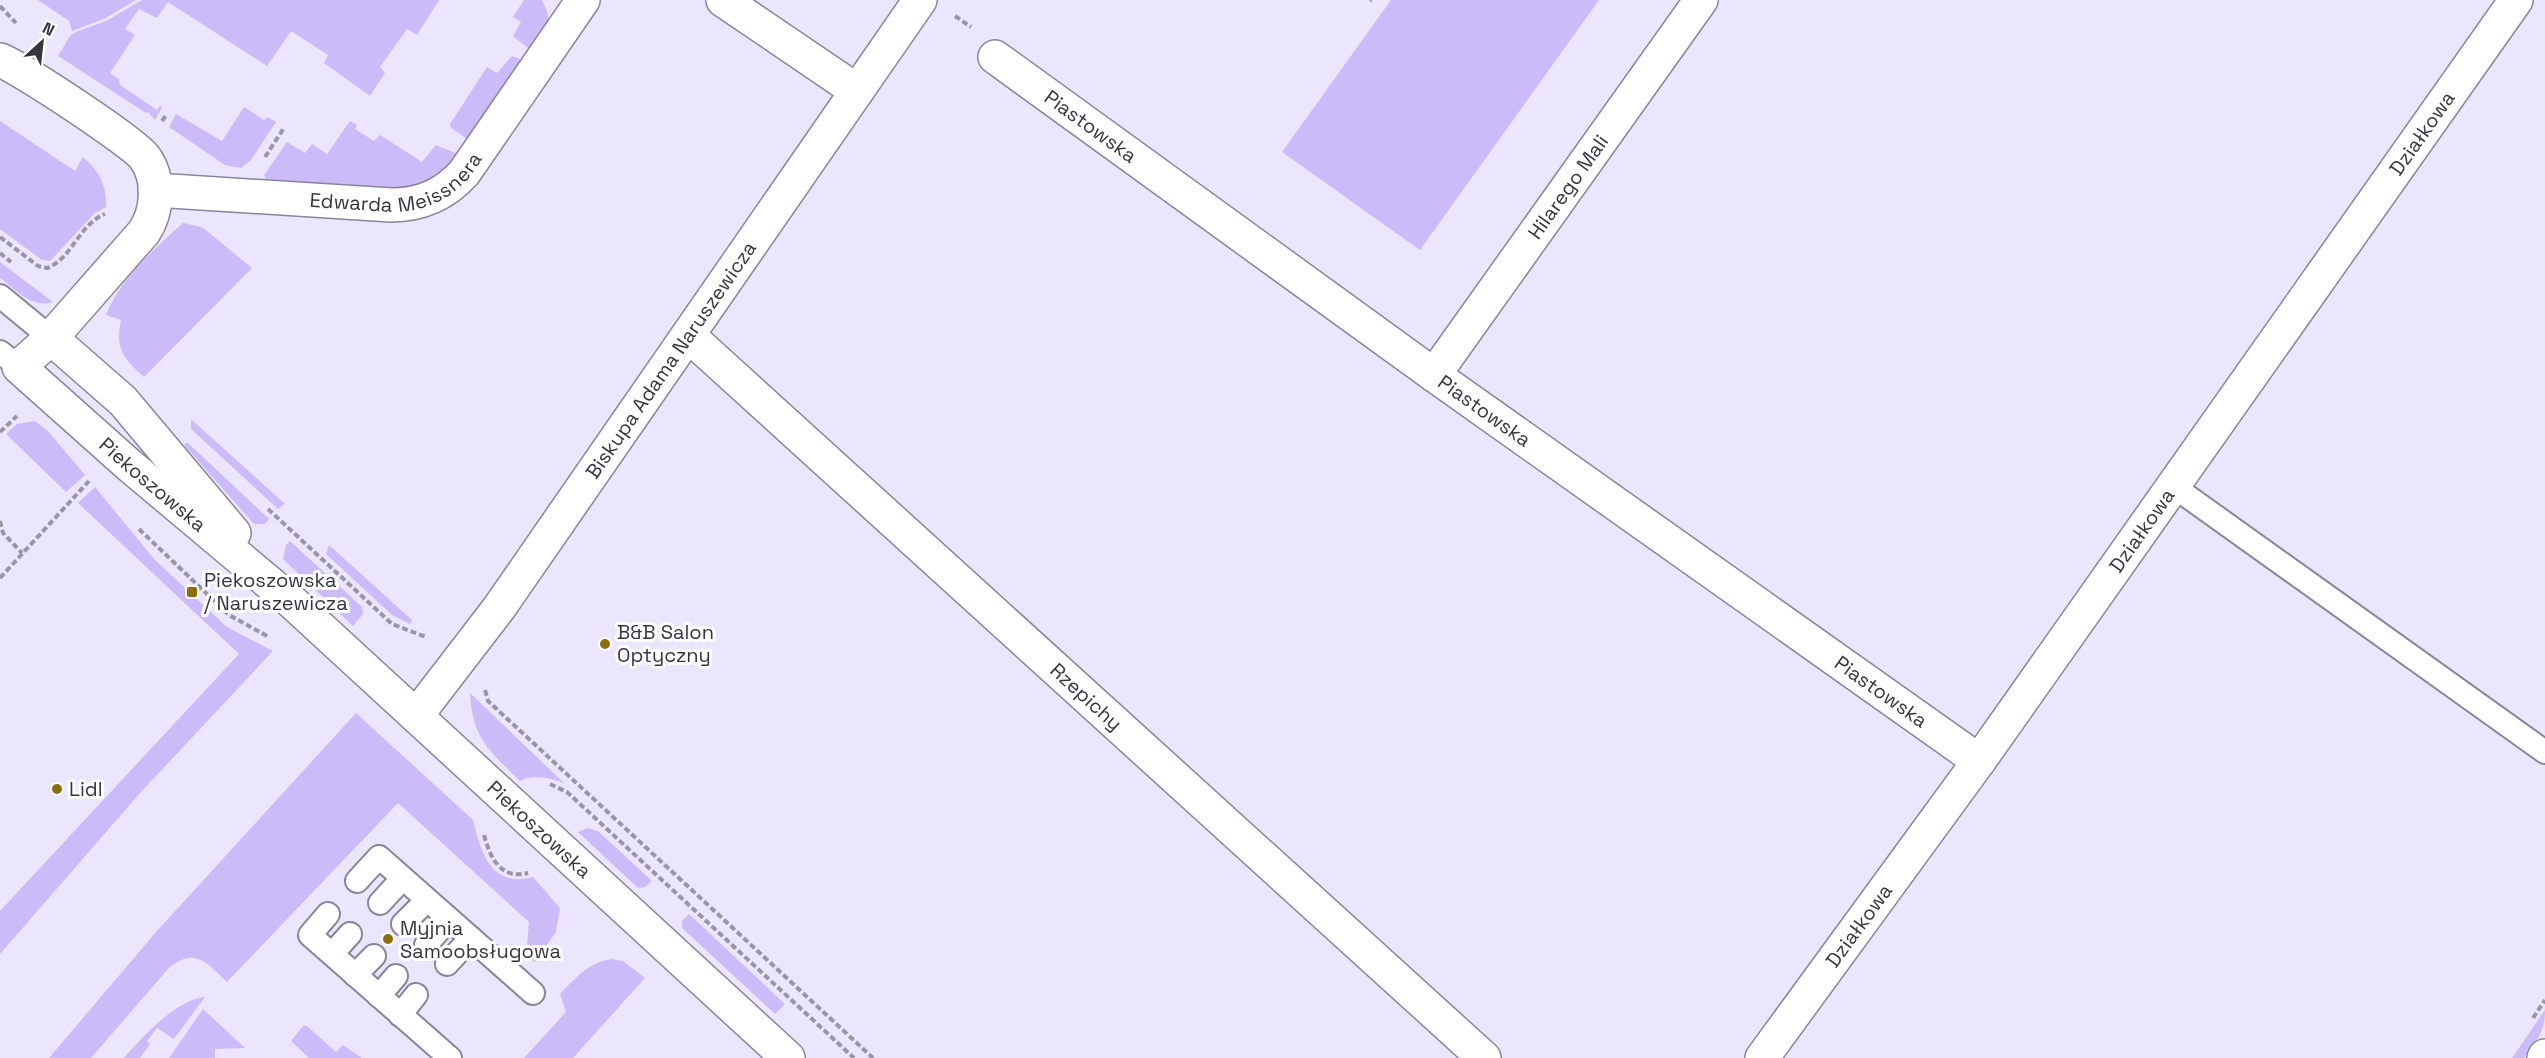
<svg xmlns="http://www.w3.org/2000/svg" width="2545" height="1058" font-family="'Space Grotesk',sans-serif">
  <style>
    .green { fill: #cbbcf9 }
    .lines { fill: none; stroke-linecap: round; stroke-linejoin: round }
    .service-casing { stroke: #898599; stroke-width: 26 }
    .minor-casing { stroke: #898599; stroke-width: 36 }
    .path { stroke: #9995a6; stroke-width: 4; stroke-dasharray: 6 3; stroke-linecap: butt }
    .service { stroke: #fff; stroke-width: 22 }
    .minor { stroke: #fff; stroke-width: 33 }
    .poi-dot { fill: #8e6d11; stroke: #fff; stroke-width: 2 }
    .labels { text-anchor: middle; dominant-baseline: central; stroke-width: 6; stroke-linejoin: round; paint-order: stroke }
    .street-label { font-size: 20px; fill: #36343d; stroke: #fff }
    .poi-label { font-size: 20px; fill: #36343d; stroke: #fff; text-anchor: start }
  </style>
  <rect width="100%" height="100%" fill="#ebe6fd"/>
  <g class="green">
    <polygon points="38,0 136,0 106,18 72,31 69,21"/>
    <polygon points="142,0 439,0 417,35 407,29 380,67 385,73 370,96 324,63 328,55 291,31 267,66 168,2 157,18 139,9 125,29 135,35 110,73 119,79 120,85 157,110 160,106 162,108 155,120 148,112 146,113 58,56 70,36 76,32 106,21"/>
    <path d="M524,0h18c13,25 4,30 -9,52l-20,-16 8,-14 -8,-5z"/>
    <polygon points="1391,0 1599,0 1420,250 1282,152"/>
    <polygon points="512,56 525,61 470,141 451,128 450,124 487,67 497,73"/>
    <polygon points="244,107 264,120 268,117 276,122 251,160 241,168 225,165 169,127 176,114 222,141"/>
    <path d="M0,121l75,50 8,-14c16,14 24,28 23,50l-11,6 -45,48 -8,-1 -42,-31z"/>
    <path d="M350,121l7,4 -2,4 19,12 6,-6 42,27 14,-17 22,9 -1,7c-22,16 -35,26 -64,28l-130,-7 3,-3 -2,-4 23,-33 18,11 7,-9 15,10z"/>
    <path d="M183,223l19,4 50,41 -108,109c-21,-19 -29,-28 -23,-57l-15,-5c14,-36 49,-67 77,-92z"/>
    <path d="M0,262l53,40c-21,7 -38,-13 -53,-24z"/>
    <polygon points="191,419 285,504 278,509 191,429"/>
    <polygon points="35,421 48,431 85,475 66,492 6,434 17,424"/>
    <polygon points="187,442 269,519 265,524 254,524 184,445"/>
    <polygon points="95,487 154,559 227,627 273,651 141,792 0,954 0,911 239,654 78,503"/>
    <polygon points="290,541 362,607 363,614 353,626 283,559 286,545"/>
    <polygon points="329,545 412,620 410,624 392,615 326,554"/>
    <path d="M470,693l95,91c-11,-6 -33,-10 -45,-3 -30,-30 -48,-42 -50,-88z"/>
    <path d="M356,713l117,107c8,33 18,68 60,57l27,31 -4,24 -21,30 -9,-5 3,-35 -131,-119 -171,179c-21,-20 -33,-36 -59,-13l-77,89h-42l107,-126z"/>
    <polygon points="587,828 598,831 652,881 645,887 638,888 578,832"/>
    <polygon points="689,914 785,1004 775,1014 682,928 682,921"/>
    <path d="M612,959l11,2 22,17 -72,80h-49l42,-46 -6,-18c16,-16 28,-32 52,-35z"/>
    <path d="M205,997l-31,42 -17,-11 -10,13 3,3 -10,14h-16c18,-21 52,-58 81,-61z"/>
    <polygon points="203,1009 245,1048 215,1049 215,1058 169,1058"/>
    <path d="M2545,1010c0,22 -8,30 -21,48h-12z"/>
    <polygon points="303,1026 307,1026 336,1052 343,1045 362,1058 309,1058 291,1041"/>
  </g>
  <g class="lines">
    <defs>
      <g id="service">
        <polyline points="0,296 51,338"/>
        <polyline points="0,352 19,367"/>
        <polyline points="2173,486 2545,752"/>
        <polyline points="357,881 379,857 533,993"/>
        <polyline points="380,903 402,879"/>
        <polyline points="328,914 310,935 450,1058"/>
        <polyline points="403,924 427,900"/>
        <polyline points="426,945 449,919"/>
        <polyline points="332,954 350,934"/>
        <polyline points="447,964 471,938"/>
        <polyline points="355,975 374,956"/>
        <polyline points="379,996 396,976"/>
        <polyline points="400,1015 416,995"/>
      </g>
      <g id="minor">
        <polyline points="723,0 857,91"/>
        <path id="s1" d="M995,57l439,318 545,386"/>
        <path id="s2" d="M0,60c19,7 135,83 145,98 15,21 13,53 -1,74l-93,106 -32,29 110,98 162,136 497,457"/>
        <path id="s3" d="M155,190l236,15c30,0 53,-10 73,-32l119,-173"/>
        <path id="s4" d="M688,335l796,723"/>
        <polyline points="51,338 123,401 234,533"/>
        <path id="s5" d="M1434,375l267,-375"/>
        <path id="s6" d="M416,716l83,-108 421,-608"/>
        <path id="s7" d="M1762,1058l217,-297 537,-761"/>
        <polyline points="2544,1058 2545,1056"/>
      </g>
    </defs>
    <use href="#service" class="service-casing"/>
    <use href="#minor" class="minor-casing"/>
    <g class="path">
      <polyline points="1370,1 1371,0"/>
      <polyline points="0,6 16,23"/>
      <polyline points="955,16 971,27"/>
      <polyline points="162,121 167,114"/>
      <polyline points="265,157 284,128"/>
      <path d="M0,237l38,29 9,2c25,-9 32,-44 58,-54"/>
      <polyline points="0,253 11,262"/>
      <polyline points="0,432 17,416"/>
      <polyline points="268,509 392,624 426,637"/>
      <polyline points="0,521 3,533 22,553"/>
      <polyline points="139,529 229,615 269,637"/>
      <polyline points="0,578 89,481"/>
      <polyline points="485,690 488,701 873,1058"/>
      <polyline points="550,784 567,792 854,1058"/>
      <path d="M484,835c6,22 16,45 44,38"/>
      <polyline points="2533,1018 2545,1000"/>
    </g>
    <use href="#service" class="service"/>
    <use href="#minor" class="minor"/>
  </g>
  <g class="poi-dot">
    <rect x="186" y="586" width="12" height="12" rx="3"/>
    <circle cx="605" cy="644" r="6"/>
    <circle cx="57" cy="789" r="6"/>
    <circle cx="388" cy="939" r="6"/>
  </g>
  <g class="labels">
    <g class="street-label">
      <text stroke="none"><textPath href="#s1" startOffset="118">Piastowska</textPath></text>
      <text stroke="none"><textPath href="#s7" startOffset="1136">Działkowa</textPath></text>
      <text stroke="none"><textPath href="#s3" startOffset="248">Edwarda Meissnera</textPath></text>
      <text stroke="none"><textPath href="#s5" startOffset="231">Hilarego Mali</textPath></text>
      <text stroke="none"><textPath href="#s6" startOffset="438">Biskupa Adama Naruszewicza</textPath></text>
      <text stroke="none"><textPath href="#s1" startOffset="604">Piastowska</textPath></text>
      <text stroke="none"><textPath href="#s2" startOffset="616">Piekoszowska</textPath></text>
      <text stroke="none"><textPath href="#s7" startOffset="650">Działkowa</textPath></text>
      <text stroke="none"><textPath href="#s1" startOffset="1090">Piastowska</textPath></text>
      <text stroke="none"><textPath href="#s4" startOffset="538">Rzepichy</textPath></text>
      <text stroke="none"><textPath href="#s2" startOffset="1134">Piekoszowska</textPath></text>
      <text stroke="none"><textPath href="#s7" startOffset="164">Działkowa</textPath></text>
    </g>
    <g class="poi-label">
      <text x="204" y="580">Piekoszowska<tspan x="204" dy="23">/ Naruszewicza</tspan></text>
      <text x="617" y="632">B&amp;B Salon<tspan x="617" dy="23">Optyczny</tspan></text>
      <text x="69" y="789">Lidl</text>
      <text x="400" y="928">Myjnia<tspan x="400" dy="23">Samoobsługowa</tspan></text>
    </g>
  </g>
  <g transform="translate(42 42) rotate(27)" stroke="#ffffff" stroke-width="4.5" paint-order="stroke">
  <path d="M0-4.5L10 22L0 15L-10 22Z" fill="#36343d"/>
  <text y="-9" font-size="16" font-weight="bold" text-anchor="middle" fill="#36343d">N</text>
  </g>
</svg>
